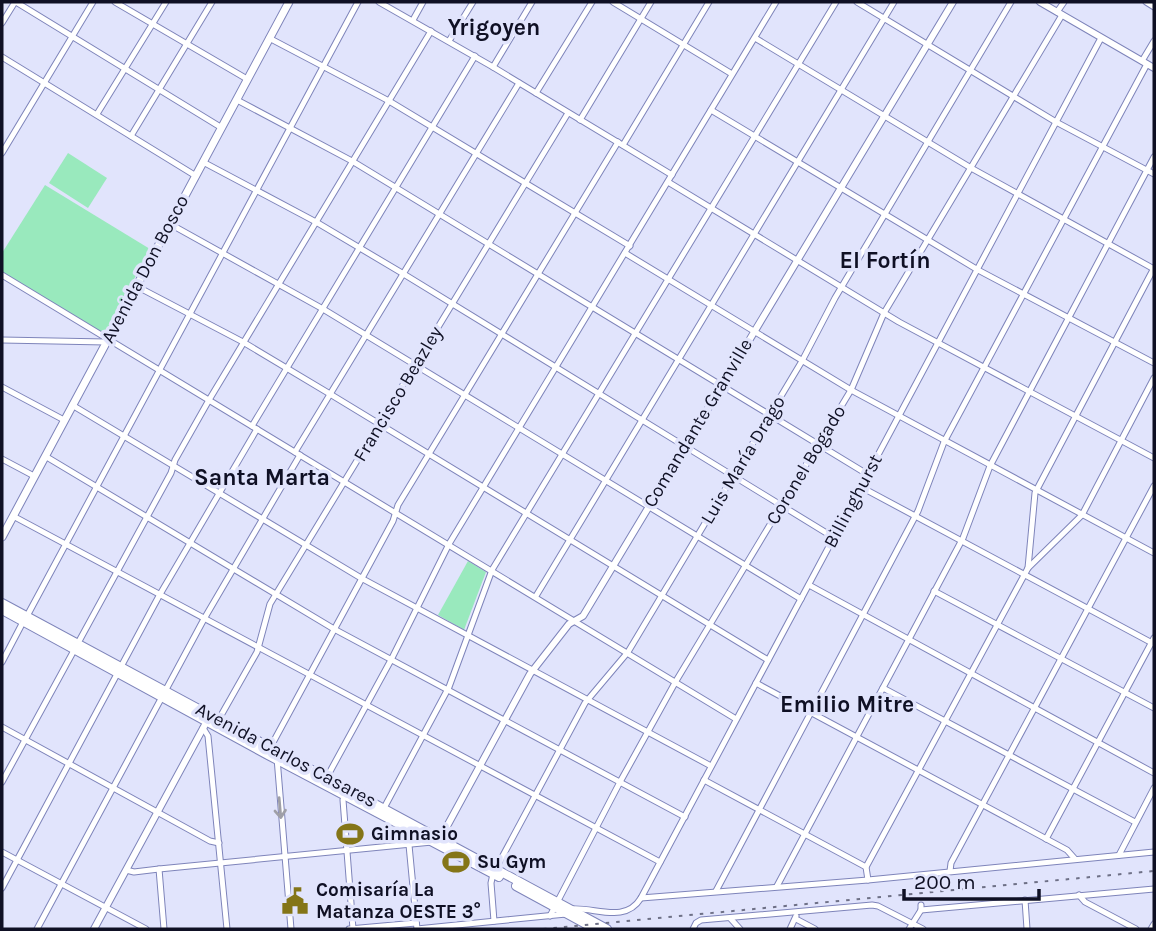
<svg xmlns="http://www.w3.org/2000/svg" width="1156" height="931" font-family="Karla,sans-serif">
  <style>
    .green { fill: #99e9bd }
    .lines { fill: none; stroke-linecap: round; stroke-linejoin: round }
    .minor-casing { stroke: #7e84ba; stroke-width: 7 }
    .tertiary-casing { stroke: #7e84ba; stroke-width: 8 }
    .secondary-casing { stroke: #7e84ba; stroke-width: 9 }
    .primary-casing { stroke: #7e84ba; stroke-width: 10 }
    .minor { stroke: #fff; stroke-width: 5 }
    .tertiary { stroke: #fff; stroke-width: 6 }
    .secondary { stroke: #fff; stroke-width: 7 }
    .primary { stroke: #fff; stroke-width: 8 }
    .rail { stroke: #6e7086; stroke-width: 2; stroke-dasharray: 3.5 7; stroke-linecap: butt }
    .oneway { stroke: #9f9fa7 }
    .labels { text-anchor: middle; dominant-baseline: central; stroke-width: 7; stroke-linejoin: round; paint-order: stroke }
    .street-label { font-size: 19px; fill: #0f1024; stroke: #e1e4fc }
    .poi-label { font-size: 19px; font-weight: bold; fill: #0f1024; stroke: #e1e4fc; text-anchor: start }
    .quarter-label { font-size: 23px; font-weight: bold; fill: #0f1024; stroke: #e1e4fc }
  </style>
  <rect width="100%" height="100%" fill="#e1e4fc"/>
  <g class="green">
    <polygon points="68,153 107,178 88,208 49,183"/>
    <polygon points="45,185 150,249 105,334 2,274 2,253"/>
    <polygon points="468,561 486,572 464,630 438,615"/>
  </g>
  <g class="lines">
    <defs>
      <g id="minor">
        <polyline points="16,2 222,128"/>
        <polyline points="115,2 247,79"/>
        <polyline points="379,2 493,67 672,175"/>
        <polyline points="613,2 732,74"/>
        <polyline points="857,2 1056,122 1154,174"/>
        <polyline points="1146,2 1154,7"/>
        <polyline points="1057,12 1064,2"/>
        <polyline points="413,20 423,2"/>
        <polyline points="2,23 15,2"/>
        <polyline points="269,38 389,101 630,246"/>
        <polyline points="755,38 971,168 1154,269"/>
        <polyline points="449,41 473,2"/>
        <polyline points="2,57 196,176"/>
        <polyline points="1142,61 1154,41"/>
        <polyline points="493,67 532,2"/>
        <polyline points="536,93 592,2"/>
        <polyline points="237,100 352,161 867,474"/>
        <polyline points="711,110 978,270 1154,363"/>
        <polyline points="97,114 166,2"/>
        <polyline points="580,120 651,2"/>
        <polyline points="131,136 212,2"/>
        <polyline points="623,145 709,2"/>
        <polyline points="2,153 93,2"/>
        <polyline points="203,162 316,222 402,273 833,537"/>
        <polyline points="668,182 899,322 1154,458"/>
        <polyline points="170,224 323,309 801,599"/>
        <polyline points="625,253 851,390 1154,553"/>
        <polyline points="2,275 736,719"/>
        <polyline points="136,286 243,342 330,394 768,660"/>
        <polyline points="2,340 106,342"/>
        <polyline points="2,387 64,420"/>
        <polyline points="72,405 361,578 711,766"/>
        <polyline points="252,426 475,56"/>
        <polyline points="295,452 519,83"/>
        <polyline points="45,456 334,629 685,817"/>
        <polyline points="2,459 34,476"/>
        <polyline points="861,487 1154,644"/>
        <polyline points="13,516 660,862"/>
        <polyline points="1028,568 1082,515 1154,378"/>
        <polyline points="809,585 1154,773"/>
        <polyline points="934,591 1154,708"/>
        <polyline points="536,596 894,2"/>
        <polyline points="27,616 358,2"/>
        <polyline points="2,662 23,622"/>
        <polyline points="756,683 1067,850 1075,859"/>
        <polyline points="883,688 1135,822"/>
        <polyline points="219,719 257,652 270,604 568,113"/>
        <polyline points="2,727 210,841 219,843"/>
        <polyline points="203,728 208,736 227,929"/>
        <polyline points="270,748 393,521 398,505 618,142"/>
        <polyline points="277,758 291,929"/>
        <polyline points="327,777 391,660 449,544 776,2"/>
        <polyline points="704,780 866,867"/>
        <polyline points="2,782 171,473 175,460 209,400 431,31"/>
        <polyline points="345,793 343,800 353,929"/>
        <polyline points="384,808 449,687 492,570 836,2"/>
        <polyline points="410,830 409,845 417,929"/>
        <polyline points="1046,839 1154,638"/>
        <polyline points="2,852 146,929"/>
        <polyline points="1119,855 1154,788"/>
        <polyline points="159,869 164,929"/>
        <polyline points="126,870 134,872 159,869 432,842"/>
        <polyline points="950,871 951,863 1154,486"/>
        <polyline points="868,880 866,867 1028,568 1035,493 1154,268"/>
        <polyline points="777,886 963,538 990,466 1154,157"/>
        <polyline points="2,888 159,596 257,429"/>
        <polyline points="716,891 918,511 944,442 1147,64"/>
        <polyline points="1079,895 1085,902 1136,929"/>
        <polyline points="641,898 868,880 1154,852"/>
        <polyline points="1025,900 1027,929"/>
        <path d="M572,909c23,-2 53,15 69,-11l460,-860"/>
        <polyline points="921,910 1154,889"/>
        <polyline points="550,916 620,782 676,681 851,390 884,313 1062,15"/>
        <polyline points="730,918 740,929"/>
        <polyline points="796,919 815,929"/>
        <polyline points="494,921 491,883 493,874 585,703 628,652 802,361 835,298 1011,2"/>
        <polyline points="37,929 204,619 300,455"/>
        <polyline points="349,929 416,923"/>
        <polyline points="417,929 566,914"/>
        <polyline points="693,929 696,923 701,920 872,905 878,906 923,929"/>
        <polyline points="790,929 796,916"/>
        <polyline points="909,929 921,910 921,905"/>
        <polyline points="1151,929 1154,924"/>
      </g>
      <g id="tertiary">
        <polyline points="1040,2 1154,68"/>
        <polyline points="440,839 530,674 569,624 583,616 953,2"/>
        <polyline points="94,929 207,721 209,721"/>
      </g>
      <polyline id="secondary" points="2,537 289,2"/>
      <g id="primary">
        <polyline points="2,603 607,929"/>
        <polyline points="2,610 266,754 499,877"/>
        <polyline points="516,886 595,929"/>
      </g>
    </defs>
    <use href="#minor" class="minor-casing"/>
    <use href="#tertiary" class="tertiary-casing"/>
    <use href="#secondary" class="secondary-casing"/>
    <use href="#primary" class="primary-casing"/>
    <use href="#minor" class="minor"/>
    <use href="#tertiary" class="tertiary"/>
    <use href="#secondary" class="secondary"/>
    <use href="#primary" class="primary"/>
    <polyline class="rail" points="543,929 1154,871"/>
  </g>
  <defs><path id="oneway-shaft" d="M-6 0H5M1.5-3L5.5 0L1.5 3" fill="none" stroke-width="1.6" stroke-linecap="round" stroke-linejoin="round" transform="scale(1.75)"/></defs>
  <use class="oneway" href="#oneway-shaft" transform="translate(280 808) rotate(85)"/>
  <defs>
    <symbol id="stadium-bare" viewBox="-9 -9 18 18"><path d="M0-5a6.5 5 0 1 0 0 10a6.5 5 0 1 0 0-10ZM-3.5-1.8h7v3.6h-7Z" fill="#847518" stroke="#e1e4fc" stroke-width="2.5" paint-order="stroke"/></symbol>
    <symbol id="civic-bare" viewBox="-9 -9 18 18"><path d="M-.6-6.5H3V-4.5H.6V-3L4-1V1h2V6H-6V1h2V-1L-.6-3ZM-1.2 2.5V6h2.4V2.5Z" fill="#847518" stroke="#e1e4fc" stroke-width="2.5" paint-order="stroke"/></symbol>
  </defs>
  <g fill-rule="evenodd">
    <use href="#stadium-bare" x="331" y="815" width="38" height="38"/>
    <use href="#stadium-bare" x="437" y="843" width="38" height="38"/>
    <use href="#civic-bare" x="276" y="882" width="38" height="38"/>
  </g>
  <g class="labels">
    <g class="street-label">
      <text transform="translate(145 269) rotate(-62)">Avenida Don Bosco</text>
      <text transform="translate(398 394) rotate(-59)">Francisco Beazley</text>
      <text transform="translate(698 423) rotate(-59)">Comandante Granville</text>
      <text transform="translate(743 460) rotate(-59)">Luis María Drago</text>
      <text transform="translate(806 465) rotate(-59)">Coronel Bogado</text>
      <text transform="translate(853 501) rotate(-62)">Billinghurst</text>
      <text transform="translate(286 755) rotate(28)">Avenida Carlos Casares</text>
    </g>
    <g class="poi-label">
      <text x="371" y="834">Gimnasio</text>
      <text x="477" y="862">Su Gym</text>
      <text x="316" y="890">Comisaría La<tspan x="316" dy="22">Matanza OESTE 3°</tspan></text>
    </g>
    <g class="quarter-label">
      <text x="494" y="27">Yrigoyen</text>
      <text x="885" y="260">El Fortín</text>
      <text x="262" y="477">Santa Marta</text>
      <text x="847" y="704">Emilio Mitre</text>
    </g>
  </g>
  <rect width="1156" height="931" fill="none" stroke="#0f1024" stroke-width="7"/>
  <path d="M904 889v10h135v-10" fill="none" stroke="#0f1024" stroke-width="3.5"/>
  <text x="914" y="889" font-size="21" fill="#0f1024" stroke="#e1e4fc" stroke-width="5" paint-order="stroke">200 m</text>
</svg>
